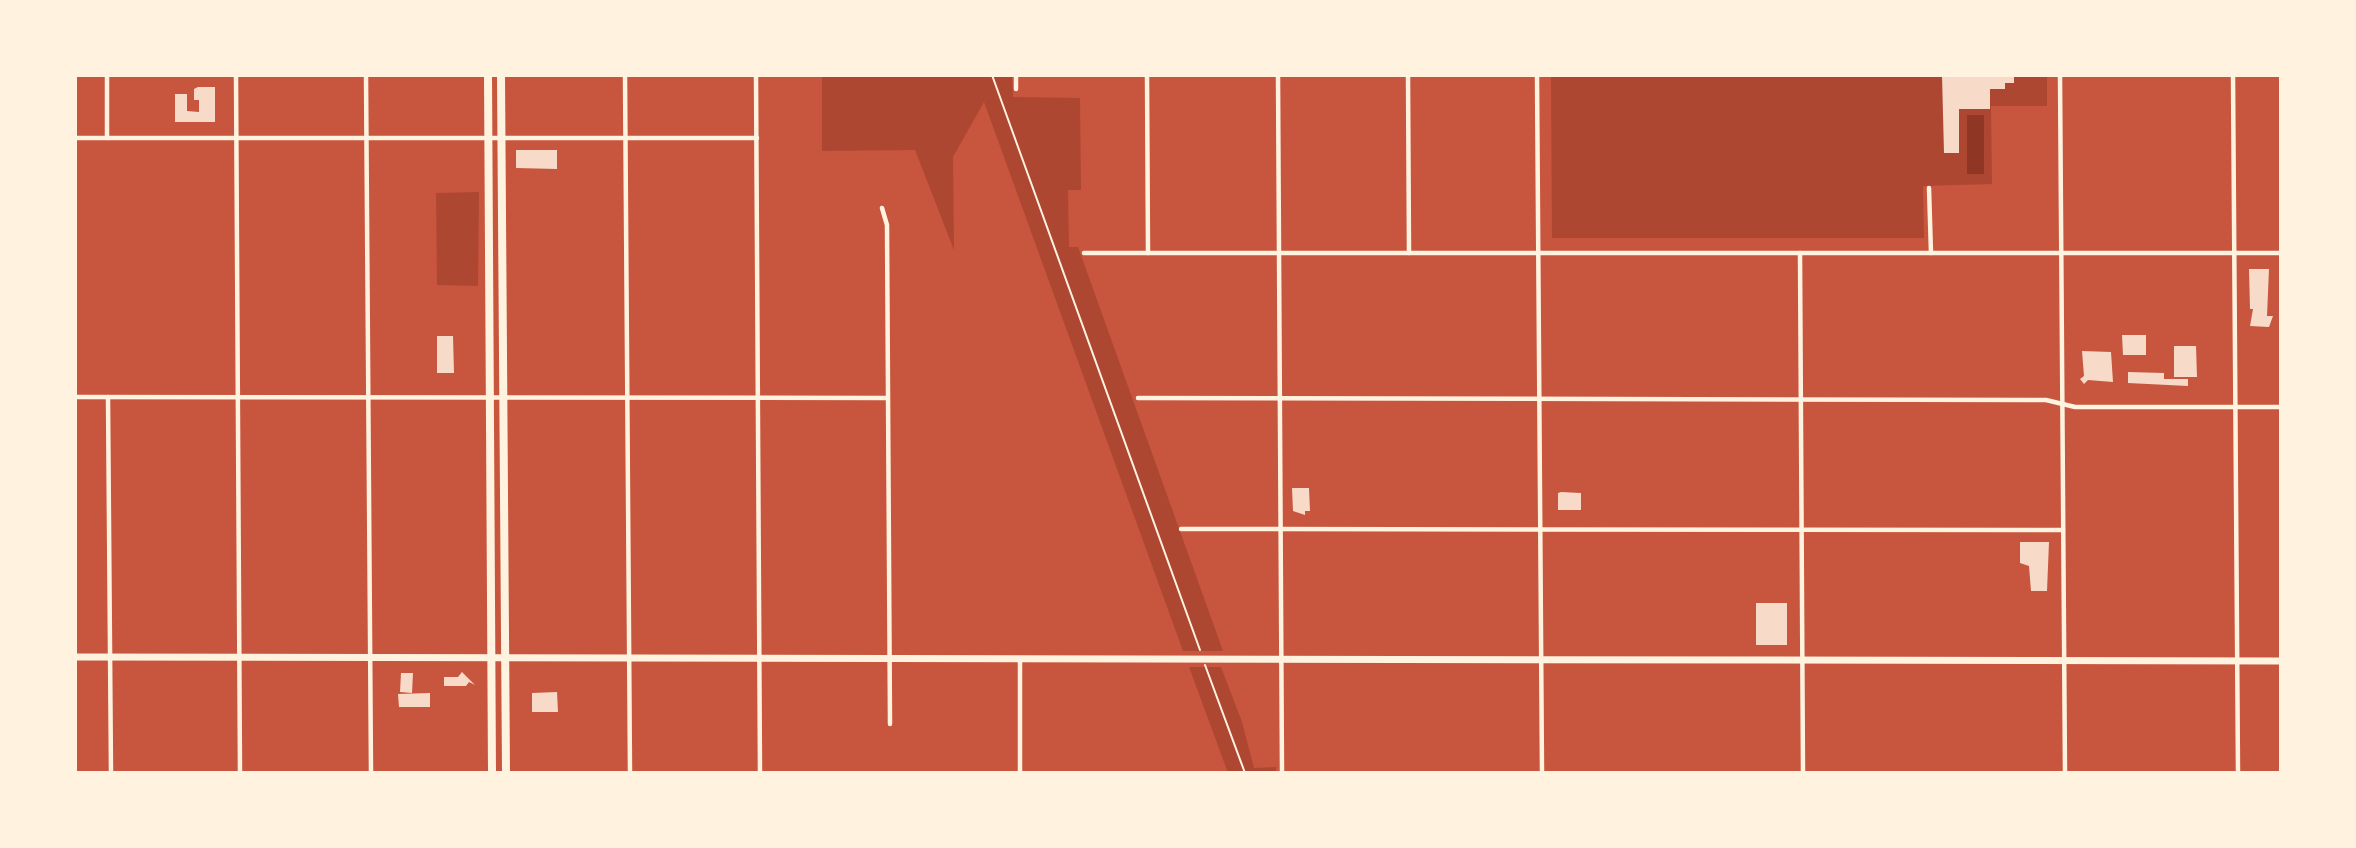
<svg xmlns="http://www.w3.org/2000/svg" width="2356" height="848" font-family="'Exo 2',sans-serif">
  <style>
    .green { fill: #ae4732 }
    .water { fill: #8f3625 }
    .building { fill: #f7dbc8 }
    .lines { fill: none; stroke-linecap: round; stroke-linejoin: round }
    .path { stroke: #fff3e0; stroke-width: 2 }
    .minor { stroke: #fff3e0; stroke-width: 4.5 }
    .secondary { stroke: #fff3e0; stroke-width: 7 }
    .primary { stroke: #fff3e0; stroke-width: 8 }
  </style>
  <rect width="100%" height="100%" fill="#c8553d"/>
  <g class="green">
    <polygon points="822,75 1012,75 1013,97 1080,98 1081,190 1068,190 1069,247 1078,247 1223,651 1183,651 984,102 953,157 954,250 915,150 822,151"/>
    <polygon points="1551,75 2047,75 2047,106 1991,106 1992,184 1923,186 1924,238 1552,238"/>
    <polygon points="479,192 478,286 437,285 436,193"/>
    <polygon points="1189,667 1221,667 1242,722 1254,768 1276,767 1276,773 1228,773"/>
  </g>
  <rect class="water" x="1967" y="115" width="17" height="59"/>
  <g class="building">
    <polygon points="1942,75 2014,75 2014,83 2005,83 2005,89 1990,89 1990,109 1959,109 1959,153 1944,153"/>
    <polygon points="198,87 215,87 215,122 175,122 175,94 187,94 187,111 199,112 199,100 194,100 194,89"/>
    <polygon points="516,150 557,150 557,169 516,168"/>
    <polygon points="2249,269 2269,269 2267,316 2273,316 2269,327 2250,326 2253,309 2250,309"/>
    <polygon points="2122,335 2146,335 2146,355 2123,355"/>
    <polygon points="437,336 453,336 454,373 437,373"/>
    <polygon points="2174,346 2196,346 2197,377 2174,377"/>
    <polygon points="2082,351 2111,352 2113,382 2088,380 2084,384 2080,379 2084,376"/>
    <polygon points="2128,372 2164,373 2164,379 2188,379 2188,386 2128,383"/>
    <polygon points="1292,488 1309,488 1310,511 1305,511 1305,515 1293,511"/>
    <polygon points="1561,492 1581,493 1581,510 1558,510 1558,493"/>
    <polygon points="2020,542 2049,542 2047,591 2031,591 2029,566 2020,563"/>
    <rect x="1756" y="603" width="31" height="42"/>
    <polygon points="462,672 475,685 469,682 466,686 444,686 444,677 458,677"/>
    <polygon points="401,673 413,673 412,693 400,692"/>
    <polygon points="557,692 558,712 532,712 532,693"/>
    <polygon points="430,693 430,707 399,707 398,694"/>
  </g>
  <g class="lines">
    <g class="path">
      <polyline points="992,75 1200,650"/>
      <polyline points="1205,665 1245,773"/>
    </g>
    <g class="minor">
      <polyline points="107,75 107,138"/>
      <polyline points="236,75 240,773"/>
      <polyline points="366,75 371,773"/>
      <polyline points="625,75 630,773"/>
      <polyline points="756,75 760,773"/>
      <polyline points="1016,75 1016,89"/>
      <polyline points="1147,75 1148,253"/>
      <polyline points="1278,75 1282,773"/>
      <polyline points="1408,75 1409,253"/>
      <polyline points="1537,75 1542,773"/>
      <polyline points="2060,75 2065,773"/>
      <polyline points="2233,75 2238,773"/>
      <polyline points="75,138 757,138"/>
      <polyline points="1929,188 1931,253"/>
      <polyline points="882,208 887,225 890,724"/>
      <polyline points="1084,253 2281,253"/>
      <polyline points="1800,253 1803,773"/>
      <polyline points="75,397 887,398"/>
      <polyline points="108,397 111,773"/>
      <polyline points="1138,398 2046,400 2075,407 2281,407"/>
      <polyline points="1181,529 2063,530"/>
      <polyline points="1020,658 1020,773"/>
    </g>
    <polyline class="secondary" points="75,657 2281,661"/>
    <g class="primary">
      <polyline points="488,75 492,773"/>
      <polyline points="501,75 506,773"/>
    </g>
  </g>
  <rect width="2356" height="848" fill="none" stroke="#fff3e0" stroke-width="154"/>
</svg>
